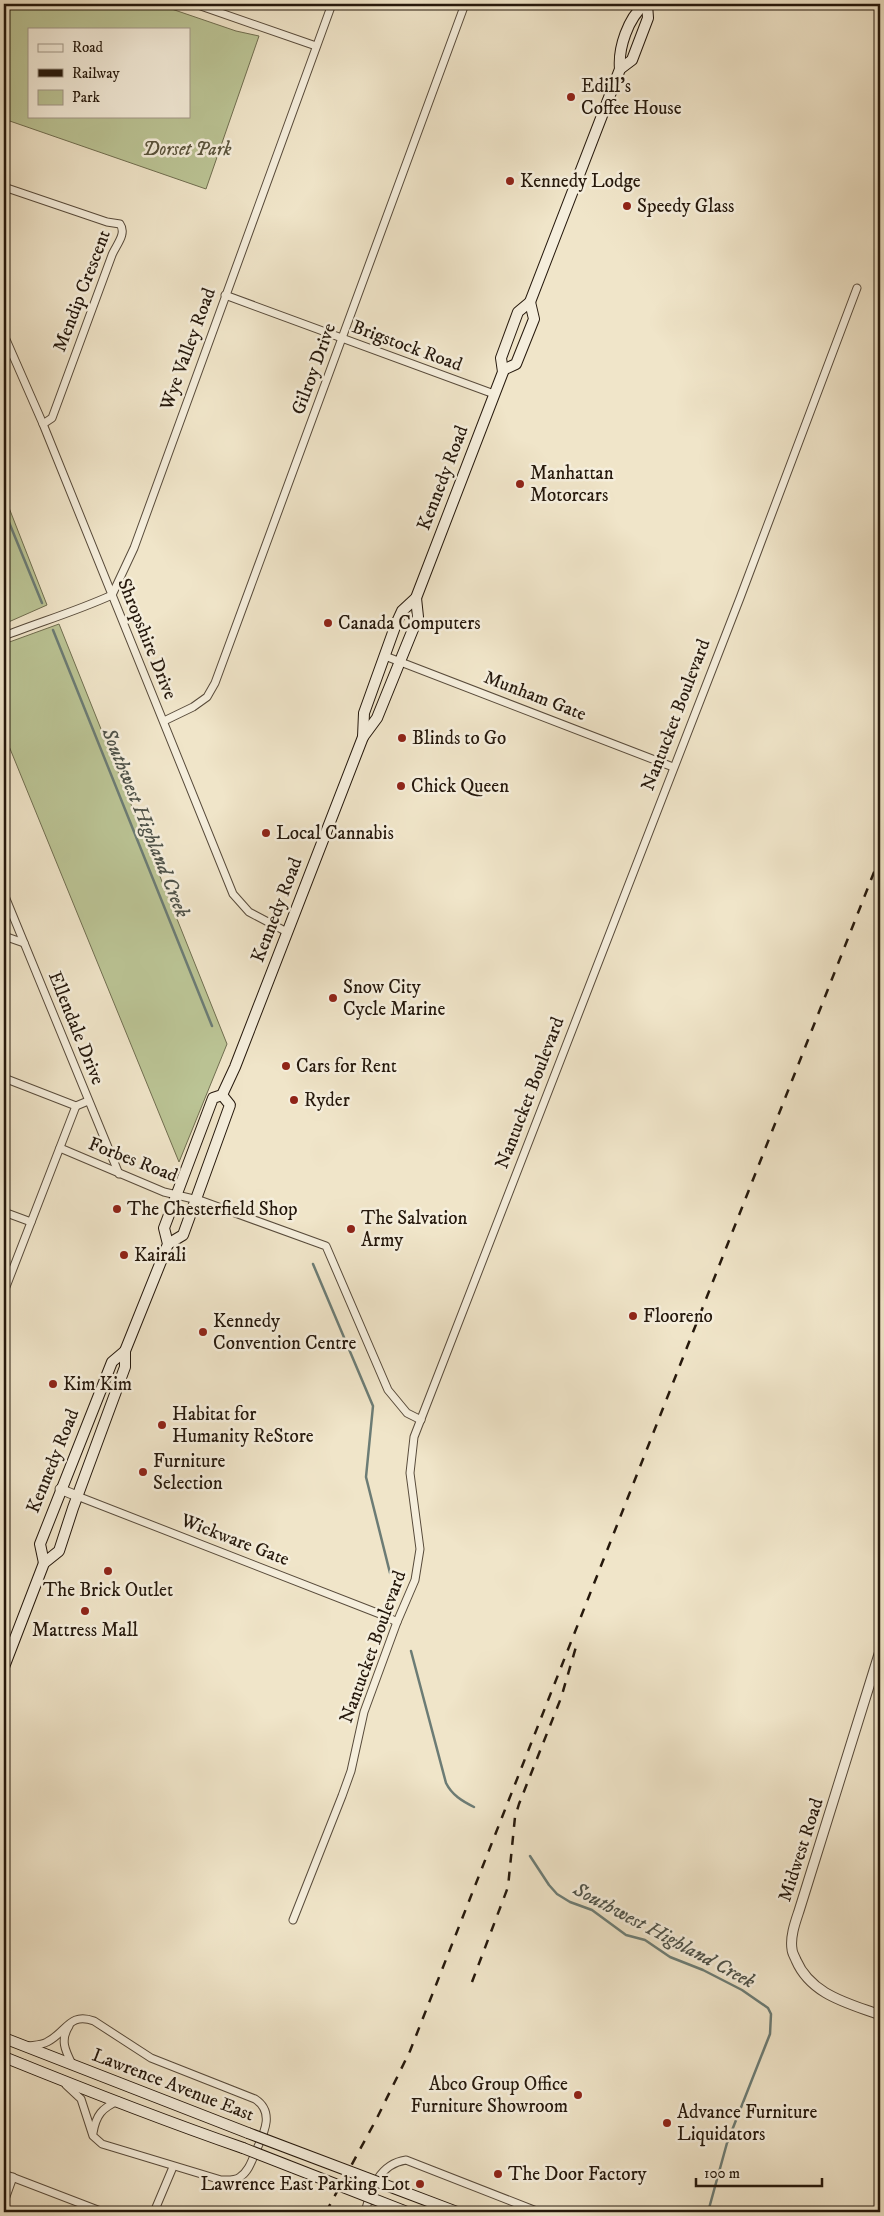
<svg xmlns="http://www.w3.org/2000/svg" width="884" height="2216" font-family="'IM FELL DW Pica',serif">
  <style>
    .park { fill: #bbc495; stroke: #706e50; fill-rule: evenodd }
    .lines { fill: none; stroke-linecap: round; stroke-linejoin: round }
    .stream { stroke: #6c7c75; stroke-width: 2.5 }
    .minor-casing { stroke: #584b3b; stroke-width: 9 }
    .tertiary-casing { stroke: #584b3b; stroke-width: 11 }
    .secondary-casing { stroke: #25180c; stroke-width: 12 }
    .minor { stroke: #f5eedc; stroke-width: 7 }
    .tertiary { stroke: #f5eedc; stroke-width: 9 }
    .secondary { stroke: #f5eedc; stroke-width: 10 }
    .rail { stroke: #25180c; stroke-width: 2.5; stroke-dasharray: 9 9; stroke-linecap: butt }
    .secondary-bridge-casing { stroke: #25180c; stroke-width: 12; stroke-linecap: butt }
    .secondary-bridge { stroke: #f5eedc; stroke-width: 10 }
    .poi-dot { fill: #8f2418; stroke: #f5eedc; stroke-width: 2 }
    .labels { text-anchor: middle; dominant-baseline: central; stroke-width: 5; stroke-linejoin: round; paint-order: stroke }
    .poi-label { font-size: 19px; fill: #25180c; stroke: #f5eedc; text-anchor: start }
    .park-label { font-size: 19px; font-style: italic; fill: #5a543c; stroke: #f5eedc }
    .street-label { font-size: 19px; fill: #25180c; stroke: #f5eedc }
    .water-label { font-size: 20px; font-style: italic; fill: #4e5249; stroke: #f5eedc }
  </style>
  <rect width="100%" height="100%" fill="#f0e5c9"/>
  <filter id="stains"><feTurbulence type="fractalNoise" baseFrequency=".004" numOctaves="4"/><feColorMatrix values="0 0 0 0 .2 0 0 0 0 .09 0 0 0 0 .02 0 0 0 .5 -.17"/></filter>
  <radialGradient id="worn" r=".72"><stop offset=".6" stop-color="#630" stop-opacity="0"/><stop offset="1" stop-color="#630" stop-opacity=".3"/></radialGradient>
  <g class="park">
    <path d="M12,4h145l79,27 23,5 -53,153 -202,-70v-93zM29,29h160v87h-160z"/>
    <polygon points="4,495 47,605 4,624"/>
    <polygon points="59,624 227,1044 179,1162 4,734 4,644"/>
  </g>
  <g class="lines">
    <g class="stream">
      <polyline points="4,510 42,603"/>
      <polyline points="53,630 212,1026"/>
      <polyline points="313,1264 373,1406 366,1477 390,1573"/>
      <path d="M411,1651l35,132c6,12 16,18 28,24"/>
      <polyline points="530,1856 549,1885 557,1894 570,1902 592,1910 626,1935 645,1940 670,1957 703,1970 742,1990 768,2008 771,2014 770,2034 727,2143 708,2212"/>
    </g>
    <defs>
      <g id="minor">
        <polyline points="195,4 316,46"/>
        <path d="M4,187l103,35 13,2c7,10 -4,21 -8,31l-60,163 -9,6"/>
        <polyline points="225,295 494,394"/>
        <polyline points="4,335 43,424 233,894 249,912 287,932"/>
        <path d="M4,636c36,-14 73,-25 108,-41l22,-47 198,-544"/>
        <polyline points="385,656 673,767"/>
        <polyline points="164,721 193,707 207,697 215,683 465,4"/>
        <polyline points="4,894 119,1174"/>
        <polyline points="4,936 24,943"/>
        <polyline points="4,1078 76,1106 88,1101"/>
        <polyline points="60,1148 164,1192 202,1201 326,1246 388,1390 407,1413 421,1420"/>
        <polyline points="4,1212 31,1222"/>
        <polyline points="4,1292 76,1106"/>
        <polyline points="77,1496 385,1616 397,1622"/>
        <polyline points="293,1920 342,1796 351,1771 364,1712 397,1622 415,1580 420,1549 410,1473 414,1437 740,598 857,288"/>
        <path d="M69,2026c-9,14 -4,24 3,38"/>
        <path d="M28,2046c7,-1 14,-1 19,-4 20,-10 22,-30 47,-21l57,37 104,41c20,13 9,34 1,52 -4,9 -7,20 -16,26 -5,4 -13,3 -19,3l-119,-36 -9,-8 -12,-37 -15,-14"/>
        <path d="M93,2133c3,-18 9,-25 25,-32"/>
        <polyline points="4,2174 103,2212"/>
        <polyline points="4,2202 13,2177"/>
        <polyline points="154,2212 173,2167"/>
        <path d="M365,2212c6,-23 14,-48 41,-52l133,52"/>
      </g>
      <g id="tertiary">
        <polyline points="60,1489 77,1496"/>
        <path d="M880,1651l-81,260c-4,12 -9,26 -7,38 0,4 3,8 4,11 15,35 52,43 84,55"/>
      </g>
      <g id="secondary">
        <polyline points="620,69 632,60 648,18 647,4"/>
        <polyline points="503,370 516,364 534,319 530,302"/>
        <path d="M363,737l1,-24 32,-89 6,-13 14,-13 87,-226 -2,-14 17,-46 12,-10 90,-233c-2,-21 8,-51 25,-65"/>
        <polyline points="168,1244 183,1235 230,1105 222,1095"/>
        <polyline points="44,1563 40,1544 112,1362 125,1351"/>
        <polyline points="4,1667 44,1563 59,1551 73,1508 125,1367 125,1351 168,1244 164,1228 213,1098 222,1095 235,1067 363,737 377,718 418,617 416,598"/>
        <polyline points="4,2038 248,2133"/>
        <path d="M4,2057c79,32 158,63 239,91"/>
      </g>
    </defs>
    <use href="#minor" class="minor-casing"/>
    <use href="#tertiary" class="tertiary-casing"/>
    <use href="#secondary" class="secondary-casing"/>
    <use href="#minor" class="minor"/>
    <use href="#tertiary" class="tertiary"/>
    <use href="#secondary" class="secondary"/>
    <g class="rail">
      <polyline points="472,1982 508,1887 515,1817 519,1804 561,1698 578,1640"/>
      <polyline points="326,2212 377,2118 410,2051 880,857"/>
    </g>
    <defs>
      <g id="secondary-bridge">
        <polyline points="248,2133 457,2212"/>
        <polyline points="243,2148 407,2212"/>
      </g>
    </defs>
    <use href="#secondary-bridge" class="secondary-bridge-casing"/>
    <use href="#secondary-bridge" class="secondary-bridge"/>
  </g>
  <g class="poi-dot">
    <circle cx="571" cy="97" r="5"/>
    <circle cx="510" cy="181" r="5"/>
    <circle cx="627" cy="206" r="5"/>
    <circle cx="520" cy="484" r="5"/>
    <circle cx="328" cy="623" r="5"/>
    <circle cx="402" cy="738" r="5"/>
    <circle cx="401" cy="786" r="5"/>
    <circle cx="266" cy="833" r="5"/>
    <circle cx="333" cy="998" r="5"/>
    <circle cx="286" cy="1066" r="5"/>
    <circle cx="294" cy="1100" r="5"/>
    <circle cx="117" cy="1209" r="5"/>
    <circle cx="351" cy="1229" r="5"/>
    <circle cx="124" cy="1255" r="5"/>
    <circle cx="633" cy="1316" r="5"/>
    <circle cx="203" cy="1332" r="5"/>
    <circle cx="53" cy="1384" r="5"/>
    <circle cx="162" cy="1425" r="5"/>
    <circle cx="143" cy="1472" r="5"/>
    <circle cx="108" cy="1571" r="5"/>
    <circle cx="85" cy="1611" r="5"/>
    <circle cx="578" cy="2095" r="5"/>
    <circle cx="667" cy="2123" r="5"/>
    <circle cx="498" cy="2174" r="5"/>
    <circle cx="420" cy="2184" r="5"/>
  </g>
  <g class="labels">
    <g class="poi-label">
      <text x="581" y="86">Edill's<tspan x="581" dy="22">Coffee House</tspan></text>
      <text x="520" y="181">Kennedy Lodge</text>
      <text x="637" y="206">Speedy Glass</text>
      <text x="530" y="473">Manhattan<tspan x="530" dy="22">Motorcars</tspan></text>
      <text x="338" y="623">Canada Computers</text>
      <text x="412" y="738">Blinds to Go</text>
      <text x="411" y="786">Chick Queen</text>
      <text x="276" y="833">Local Cannabis</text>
      <text x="343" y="987">Snow City<tspan x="343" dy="22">Cycle Marine</tspan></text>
      <text x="296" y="1066">Cars for Rent</text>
      <text x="304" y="1100">Ryder</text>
      <text x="127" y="1209">The Chesterfield Shop</text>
      <text x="361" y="1218">The Salvation<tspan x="361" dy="22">Army</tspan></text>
      <text x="134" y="1255">Kairali</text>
      <text x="643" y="1316">Flooreno</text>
      <text x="213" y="1321">Kennedy<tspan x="213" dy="22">Convention Centre</tspan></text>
      <text x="63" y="1384">Kim Kim</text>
      <text x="172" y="1414">Habitat for<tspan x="172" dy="22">Humanity ReStore</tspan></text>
      <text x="153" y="1461">Furniture<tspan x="153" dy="22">Selection</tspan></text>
      <text x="108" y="1590" text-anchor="middle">The Brick Outlet</text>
      <text x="85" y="1630" text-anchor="middle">Mattress Mall</text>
      <text x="568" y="2084" text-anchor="end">Abco Group Office<tspan x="568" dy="22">Furniture Showroom</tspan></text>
      <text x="677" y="2112">Advance Furniture<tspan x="677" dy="22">Liquidators</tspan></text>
      <text x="508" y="2174">The Door Factory</text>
      <text x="410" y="2184" text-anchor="end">Lawrence East Parking Lot</text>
    </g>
    <g class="park-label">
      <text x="187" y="149">Dorset Park</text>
    </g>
    <g class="street-label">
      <text transform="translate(82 291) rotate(-69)">Mendip Crescent</text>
      <text transform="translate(407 346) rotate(20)">Brigstock Road</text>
      <text transform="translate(188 349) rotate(-70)">Wye Valley Road</text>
      <text transform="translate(314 369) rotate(-70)">Gilroy Drive</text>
      <text transform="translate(443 478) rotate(-69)">Kennedy Road</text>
      <text transform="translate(147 639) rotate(68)">Shropshire Drive</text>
      <text transform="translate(535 696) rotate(21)">Munham Gate</text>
      <text transform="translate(676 715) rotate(-69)">Nantucket Boulevard</text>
      <text transform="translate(277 910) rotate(-69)">Kennedy Road</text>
      <text transform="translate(76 1028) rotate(68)">Ellendale Drive</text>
      <text transform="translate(530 1093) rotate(-69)">Nantucket Boulevard</text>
      <text transform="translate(133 1160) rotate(21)">Forbes Road</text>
      <text transform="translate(53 1461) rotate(-68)">Kennedy Road</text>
      <text transform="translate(235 1540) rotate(21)">Wickware Gate</text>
      <text transform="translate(373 1647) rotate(-70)">Nantucket Boulevard</text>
      <text transform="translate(801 1850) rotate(-72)">Midwest Road</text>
      <text transform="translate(173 2085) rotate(21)">Lawrence Avenue East</text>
    </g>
    <g class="water-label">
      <text transform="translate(145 823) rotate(68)">Southwest Highland Creek</text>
      <text transform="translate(664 1936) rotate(28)">Southwest Highland Creek</text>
    </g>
  </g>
  <rect width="884" height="2216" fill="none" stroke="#f0e5c9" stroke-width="20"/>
  <rect x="5" y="5" width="874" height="2206" fill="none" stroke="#25180c" stroke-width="2.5"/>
  <rect x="10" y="10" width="864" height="2196" fill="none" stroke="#25180c"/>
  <rect x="28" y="28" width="162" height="90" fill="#f5eedc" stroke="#a29889"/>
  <rect x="38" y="44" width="25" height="8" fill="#f5eedc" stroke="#a29889"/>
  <text x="72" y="52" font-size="15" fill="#25180c">Road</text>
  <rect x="38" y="69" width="25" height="8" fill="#25180c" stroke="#a29889"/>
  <text x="72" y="78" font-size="15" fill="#25180c">Railway</text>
  <rect x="38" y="90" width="25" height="15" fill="#bbc495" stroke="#a29889"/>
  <text x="72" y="102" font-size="15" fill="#25180c">Park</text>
  <path d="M696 2178v8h126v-8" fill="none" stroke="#25180c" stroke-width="2.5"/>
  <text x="704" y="2178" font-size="15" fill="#25180c" stroke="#f5eedc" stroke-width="4" paint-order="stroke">100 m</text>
  <rect width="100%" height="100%" filter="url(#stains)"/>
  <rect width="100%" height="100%" fill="url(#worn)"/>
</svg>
